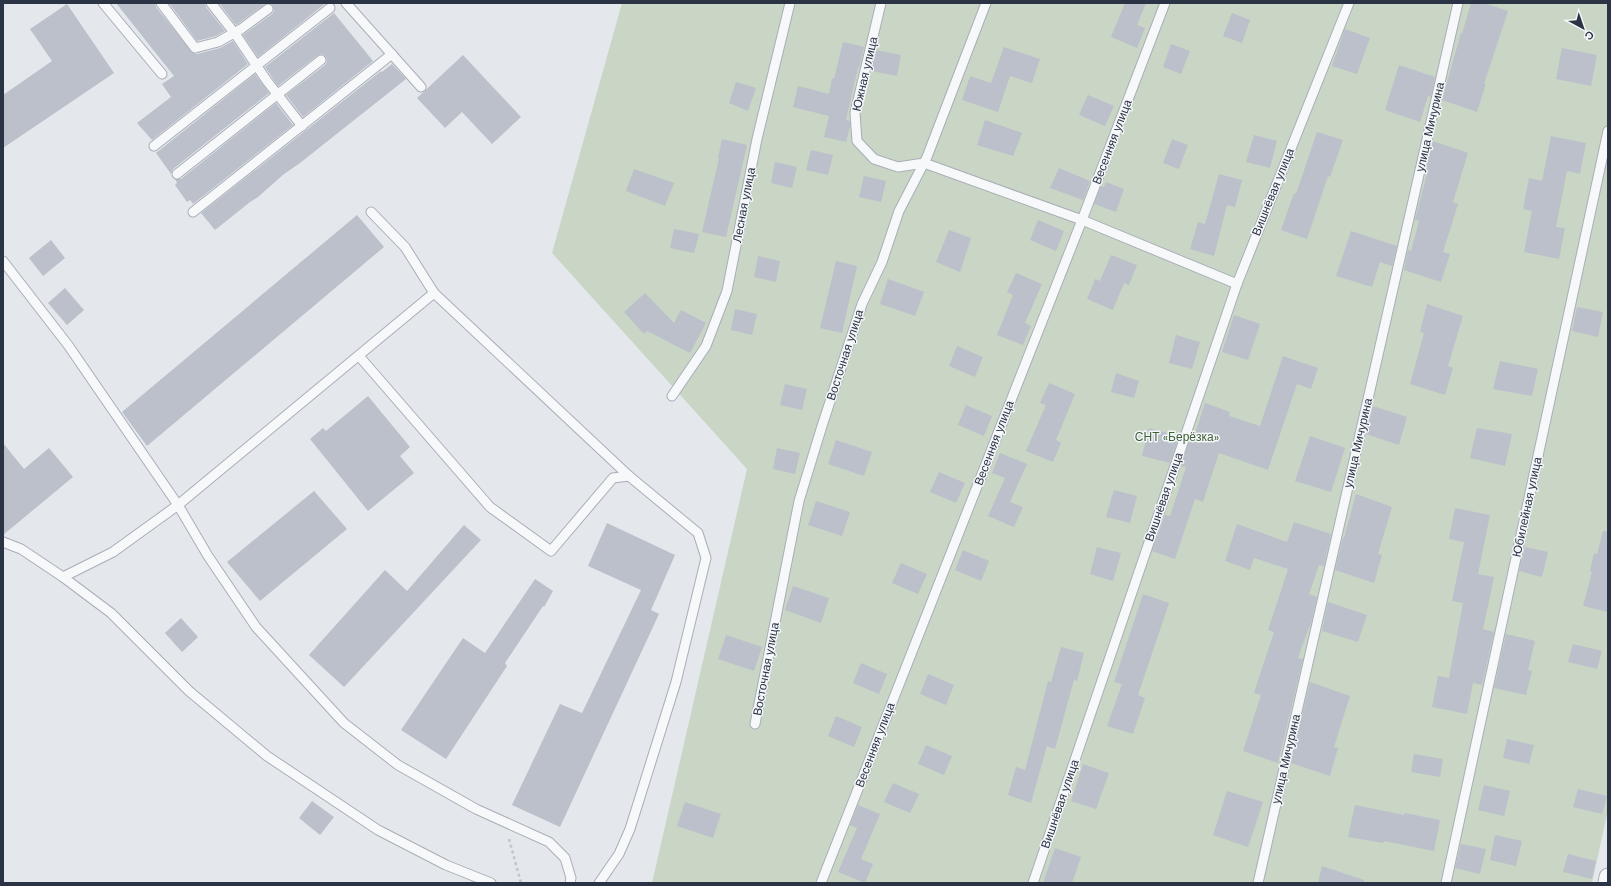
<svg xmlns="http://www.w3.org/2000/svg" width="1611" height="886" font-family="'DM Sans',sans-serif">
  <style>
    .green { fill: #c9d6c5 }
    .building { fill: #bbc0ca }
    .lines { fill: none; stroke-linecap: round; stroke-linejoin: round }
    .service-casing { stroke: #a9aeb7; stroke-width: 11 }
    .minor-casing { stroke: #a9aeb7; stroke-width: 19 }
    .path { stroke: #c2c5cb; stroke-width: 2.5; stroke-dasharray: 3 3; stroke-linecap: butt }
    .service { stroke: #f7f8fa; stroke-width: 9 }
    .minor { stroke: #f7f8fa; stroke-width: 17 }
    .labels { text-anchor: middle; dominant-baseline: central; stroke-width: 3; stroke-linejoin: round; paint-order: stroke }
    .street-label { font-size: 12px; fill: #2b3445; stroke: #f4f6f9 }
    .park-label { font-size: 12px; fill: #3f6138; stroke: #f4f6f9 }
  </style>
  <rect width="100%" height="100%" fill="#e4e7ec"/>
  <polygon class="green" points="622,3 1608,3 1608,810 1592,883 652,883 747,469 552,253"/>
  <g class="building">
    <polygon points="116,3 155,3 156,7 193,53 197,54 220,48 233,41 248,64 152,140 137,123 171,97 162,84 174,76"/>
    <polygon points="169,3 205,3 206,7 225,31 216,36 197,41"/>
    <polygon points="219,3 326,3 258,57 243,35 272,14 274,11 273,6 270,3 265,4 236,25"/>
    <polygon points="1125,3 1146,3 1137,25 1145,28 1137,48 1111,37"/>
    <polygon points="1471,3 1484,3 1508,11 1484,84 1486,84 1477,112 1442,100 1461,33 1462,34"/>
    <polygon points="67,4 114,73 3,148 3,95 52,61 30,29"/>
    <polygon points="334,13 373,61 303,117 286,95 325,65 327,62 326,57 323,54 318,55 278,86 265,67"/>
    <polygon points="1232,13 1250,20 1242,43 1223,36"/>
    <polygon points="1345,29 1370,38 1357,74 1332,66"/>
    <polygon points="843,42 864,47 859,68 858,68 846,120 850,121 850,126 846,142 824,137 829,116 793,107 798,86 829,94 832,78 834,79"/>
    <polygon points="1171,44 1190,51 1181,74 1163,67"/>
    <polygon points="1004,47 1040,59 1032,83 1010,76 998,112 962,100 970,76 991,83"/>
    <polygon points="1562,48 1597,55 1591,86 1556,79"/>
    <polygon points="876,50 901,55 897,76 871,71"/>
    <polygon points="463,55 521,117 492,144 462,112 445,128 417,98"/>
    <polygon points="392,64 406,79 300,163 284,174 258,197 250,202 215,230 201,213 381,71 382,72"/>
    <polygon points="1399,65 1435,77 1431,97 1428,96 1420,122 1385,110"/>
    <polygon points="255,74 269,93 173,169 171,174 156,153"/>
    <polygon points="736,82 756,88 748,111 729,103"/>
    <polygon points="1088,95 1114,106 1105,126 1079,115"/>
    <polygon points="276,103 293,125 193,204 190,200 187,202 175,185 177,183 175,179 181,179"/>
    <polygon points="985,120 1022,133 1013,156 977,145"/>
    <polygon points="1317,132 1343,140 1330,177 1328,176 1307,239 1281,230 1294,193 1296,194"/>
    <polygon points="1254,135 1277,141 1270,168 1246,162"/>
    <polygon points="1551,136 1586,143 1580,174 1567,171 1556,227 1565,228 1559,259 1524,252 1532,211 1523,209 1529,178 1542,181"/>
    <polygon points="722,139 747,145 726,237 702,232 719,158 718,158"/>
    <polygon points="1172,139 1188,145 1179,169 1163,163"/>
    <polygon points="1433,141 1468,153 1453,202 1458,204 1443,252 1450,254 1441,282 1404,270 1408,250 1411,251 1419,221 1415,220 1428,170 1426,169"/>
    <polygon points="811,150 833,155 828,175 806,170"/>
    <polygon points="775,162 797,167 792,188 771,183"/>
    <polygon points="1059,168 1090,181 1083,200 1050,188"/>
    <polygon points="634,169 674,183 665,206 626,191"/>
    <polygon points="1219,174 1242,180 1235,207 1227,205 1214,256 1190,249 1198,222 1205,224"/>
    <polygon points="864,176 886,181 881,202 859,197"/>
    <polygon points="1106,182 1124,189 1116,212 1094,204 1101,186 1104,187"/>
    <polygon points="357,215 384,247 147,446 122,412"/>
    <polygon points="1038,220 1064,231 1056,251 1030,240"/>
    <polygon points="674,229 699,234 694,253 670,248"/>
    <polygon points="949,230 971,238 960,272 936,262"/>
    <polygon points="1351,231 1397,246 1392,266 1380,262 1372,287 1336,276"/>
    <polygon points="51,240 65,258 43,276 29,258"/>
    <polygon points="1111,255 1137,265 1129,285 1124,283 1113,310 1087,299 1095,279 1100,281"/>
    <polygon points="758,256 780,261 776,282 754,277"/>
    <polygon points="836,261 857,266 842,333 820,328"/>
    <polygon points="1016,273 1042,284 1025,323 1031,326 1023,345 997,335 1013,295 1007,292"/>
    <polygon points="888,279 924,292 915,316 880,304"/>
    <polygon points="65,288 84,310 67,325 48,303"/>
    <polygon points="645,293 674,323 681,310 706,323 690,353 647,331 644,334 624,312"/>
    <polygon points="1427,304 1463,316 1448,366 1453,368 1445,395 1410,384 1424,333 1420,332"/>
    <polygon points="1577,307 1603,312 1598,337 1572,331"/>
    <polygon points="735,309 757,314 752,335 731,330"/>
    <polygon points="1234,315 1260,324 1248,360 1222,352"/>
    <polygon points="1176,335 1200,342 1192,369 1169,363"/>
    <polygon points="957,346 983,357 975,377 949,366"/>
    <polygon points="1283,356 1318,368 1311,389 1297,384 1268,470 1219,453 1203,502 1195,499 1175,559 1152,551 1165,515 1170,516 1186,467 1181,466 1190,439 1193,440 1205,403 1230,412 1229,416 1260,426"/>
    <polygon points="1500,361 1538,369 1532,396 1493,389"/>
    <polygon points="1116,373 1139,381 1134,398 1111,392"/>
    <polygon points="1049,383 1075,394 1056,440 1061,443 1053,462 1026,451 1046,405 1040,403"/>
    <polygon points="785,384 807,389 802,410 780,405"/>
    <polygon points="368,396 410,447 400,456 414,473 368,511 310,439 323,428 326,431"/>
    <polygon points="966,405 992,416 984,436 958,425"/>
    <polygon points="1373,406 1407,417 1399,445 1366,434"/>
    <polygon points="1149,428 1179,436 1170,463 1142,456"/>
    <polygon points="1477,428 1512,434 1505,466 1470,458"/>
    <polygon points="1310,436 1345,448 1331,492 1295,481"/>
    <polygon points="836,440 872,452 864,476 828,464"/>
    <polygon points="3,443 24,469 49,448 73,477 3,535"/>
    <polygon points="777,448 800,453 795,474 773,469"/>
    <polygon points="1000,453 1027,464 1010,502 1023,507 1014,527 988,516 1005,478 992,473"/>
    <polygon points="939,472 965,483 956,503 930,492"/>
    <polygon points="1114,490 1137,496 1130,523 1106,517"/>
    <polygon points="314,491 347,529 260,601 227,562"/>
    <polygon points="1356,494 1392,507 1378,554 1382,555 1374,583 1335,570 1343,538 1344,538"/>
    <polygon points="816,501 850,512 842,536 808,525"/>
    <polygon points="1455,508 1490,515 1478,574 1494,577 1483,629 1494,632 1482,685 1473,683 1467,714 1432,707 1438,676 1449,678 1463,603 1452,601 1464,542 1449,539"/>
    <polygon points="1294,522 1331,534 1324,566 1319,565 1309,594 1317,597 1310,627 1309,627 1298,658 1303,659 1278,763 1243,751 1261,695 1254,693 1274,632 1268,630 1288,569 1254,558 1250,570 1225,561 1237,524 1287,542"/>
    <polygon points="607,523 675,555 651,610 659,614 560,827 512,805 560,704 582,713 641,590 588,566"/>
    <polygon points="464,525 481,540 344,687 309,655 385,570 407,591"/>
    <polygon points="1603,531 1608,532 1608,612 1583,606 1592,572 1590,571 1594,553 1597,554"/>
    <polygon points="1097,547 1121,553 1113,581 1090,574"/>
    <polygon points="1525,547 1548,552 1542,577 1519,571"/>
    <polygon points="963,550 989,561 981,581 955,570"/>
    <polygon points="901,563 927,574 918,594 892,583"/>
    <polygon points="535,579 553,591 544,607 543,606 505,663 507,666 446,759 401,730 463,638 485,653"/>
    <polygon points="793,586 829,598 821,623 785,610"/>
    <polygon points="1143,594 1169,603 1138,695 1145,698 1133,734 1107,726 1122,684 1114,682"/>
    <polygon points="1328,602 1367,615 1358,642 1322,631"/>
    <polygon points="181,618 198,637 182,652 165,633"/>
    <polygon points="1506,634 1535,641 1528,670 1532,671 1526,695 1494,688"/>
    <polygon points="726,635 762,647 754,671 718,659"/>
    <polygon points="1573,644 1602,651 1597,669 1568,662"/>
    <polygon points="1061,647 1084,653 1077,681 1074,680 1055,749 1047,746 1031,803 1008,795 1016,767 1025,770 1048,681 1051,682"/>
    <polygon points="861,663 887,674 879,694 853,683"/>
    <polygon points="928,674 954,685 946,705 920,694"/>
    <polygon points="1310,682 1350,696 1334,747 1338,748 1330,776 1291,763"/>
    <polygon points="836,716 862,727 854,747 828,736"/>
    <polygon points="1507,739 1534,745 1529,764 1503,758"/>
    <polygon points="926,745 952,756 944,775 918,764"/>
    <polygon points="1414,754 1443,759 1440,777 1411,772"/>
    <polygon points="1083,764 1109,773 1096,809 1071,801"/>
    <polygon points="893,783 919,794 910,813 884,802"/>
    <polygon points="1484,785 1510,791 1504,816 1478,810"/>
    <polygon points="1578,789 1607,796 1602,814 1573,807"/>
    <polygon points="1227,791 1263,802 1248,847 1213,835"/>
    <polygon points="312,801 334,817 320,835 299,818"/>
    <polygon points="685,802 721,814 713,838 677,826"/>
    <polygon points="858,805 880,814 861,859 873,864 865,883 838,872 857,828 850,825"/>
    <polygon points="1355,805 1404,815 1405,813 1440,820 1434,851 1384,841 1383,843 1348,837"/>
    <polygon points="1495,835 1522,841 1516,866 1490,860"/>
    <polygon points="1461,844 1486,849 1480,874 1455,868"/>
    <polygon points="1055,848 1081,857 1072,883 1043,883"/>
    <polygon points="1568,854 1596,861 1592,879 1563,872"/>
    <polygon points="1322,866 1364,880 1363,883 1318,883"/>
  </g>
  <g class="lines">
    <defs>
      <g id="service">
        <polyline points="103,3 162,74"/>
        <polyline points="161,3 195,48 218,42 241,29 268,9"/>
        <polyline points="211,3 236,35 267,81 302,126"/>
        <polyline points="346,3 421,87"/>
        <polyline points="881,3 855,113 857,141 874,159 898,167 924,163 1082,220 1237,284"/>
        <polyline points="154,146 330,8"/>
        <polyline points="177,174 321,60"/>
        <polyline points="193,212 392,54"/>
        <polyline points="371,212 405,247 434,293"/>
        <polyline points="3,261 68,345 178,505 208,556 256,627 344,723 398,765 476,809 549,842 565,858 571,878 570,883"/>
        <polyline points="359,356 490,507 551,551 613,478 629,476 698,533 706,558 676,682 630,829 619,854 599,883"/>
        <polyline points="672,396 706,346 727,291 757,139 790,3"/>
        <polyline points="3,542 21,549 63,577 111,613 189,691 267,756 378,830 446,865 491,883"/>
        <polyline points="63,577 113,552 178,505 434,293 629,476"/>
        <polyline points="755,724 799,501 822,426 862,304 882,262 899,211 927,157 986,3"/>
        <polyline points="821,883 1082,220 1165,3"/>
        <polyline points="1033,883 1237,284 1349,3"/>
        <polyline points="1258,883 1458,3"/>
        <polyline points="1446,883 1608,131"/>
      </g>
      <polyline id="minor" points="1607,883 1608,877"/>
    </defs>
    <use href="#service" class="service-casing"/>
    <use href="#minor" class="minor-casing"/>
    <polyline class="path" points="509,839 521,883"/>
    <use href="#service" class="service"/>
    <use href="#minor" class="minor"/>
  </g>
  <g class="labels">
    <g class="street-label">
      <text transform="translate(865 74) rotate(-77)">Южная улица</text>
      <text transform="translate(1430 127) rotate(-77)">улица Мичурина</text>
      <text transform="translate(1112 142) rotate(-69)">Весенняя улица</text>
      <text transform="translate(1273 192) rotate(-68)">Вишнёвая улица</text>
      <text transform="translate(744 205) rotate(-79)">Лесная улица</text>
      <text transform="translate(845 355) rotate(-72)">Восточная улица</text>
      <text transform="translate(994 443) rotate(-69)">Весенняя улица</text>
      <text transform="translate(1358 443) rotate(-77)">улица Мичурина</text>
      <text transform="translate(1164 497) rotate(-71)">Вишнёвая улица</text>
      <text transform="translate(1527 507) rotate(-78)">Юбилейная улица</text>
      <text transform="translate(766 669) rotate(-79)">Восточная улица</text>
      <text transform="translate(875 745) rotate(-69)">Весенняя улица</text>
      <text transform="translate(1286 759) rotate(-77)">улица Мичурина</text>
      <text transform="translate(1060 804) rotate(-71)">Вишнёвая улица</text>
    </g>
    <g class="park-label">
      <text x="1177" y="437">СНТ «Берёзка»</text>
    </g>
  </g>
  <rect width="1611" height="886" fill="none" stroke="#2b3445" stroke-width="8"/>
  <g transform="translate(1583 28) rotate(140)" stroke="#f4f6f9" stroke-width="3" paint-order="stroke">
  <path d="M0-3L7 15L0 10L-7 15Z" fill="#2b3445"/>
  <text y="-6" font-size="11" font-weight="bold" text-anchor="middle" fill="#2b3445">С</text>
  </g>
</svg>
